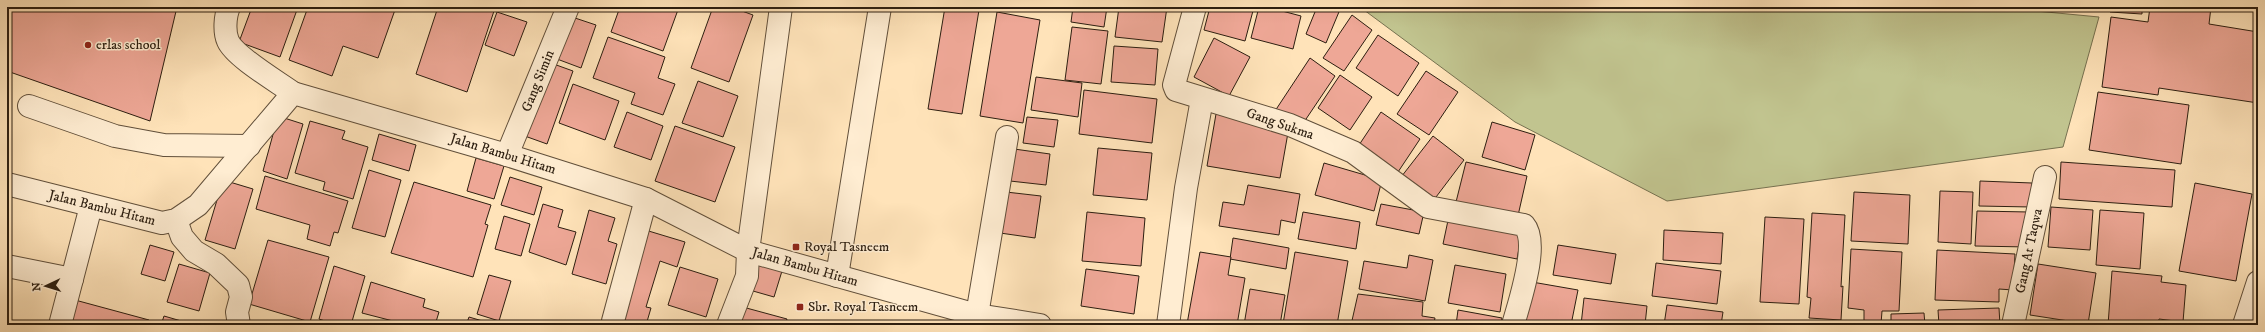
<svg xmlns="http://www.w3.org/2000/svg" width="2265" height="332" font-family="'IM FELL DW Pica',serif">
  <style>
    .green { fill: #c1c48f; stroke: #767150 }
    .building { fill: #eea796; stroke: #2c1e10 }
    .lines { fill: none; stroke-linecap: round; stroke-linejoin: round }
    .minor-casing { stroke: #614f3a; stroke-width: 24 }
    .minor { stroke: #ffedd2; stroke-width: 22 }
    .poi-dot { fill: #8f2418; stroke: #ffedd2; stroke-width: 1.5 }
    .labels { text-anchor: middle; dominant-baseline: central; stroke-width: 3; stroke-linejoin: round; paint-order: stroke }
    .poi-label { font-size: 14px; fill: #2c1e10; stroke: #ffedd2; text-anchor: start }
    .street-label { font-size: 14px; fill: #2c1e10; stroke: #ffedd2 }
  </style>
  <rect width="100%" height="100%" fill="#ffe3b9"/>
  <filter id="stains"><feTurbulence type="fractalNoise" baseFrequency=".005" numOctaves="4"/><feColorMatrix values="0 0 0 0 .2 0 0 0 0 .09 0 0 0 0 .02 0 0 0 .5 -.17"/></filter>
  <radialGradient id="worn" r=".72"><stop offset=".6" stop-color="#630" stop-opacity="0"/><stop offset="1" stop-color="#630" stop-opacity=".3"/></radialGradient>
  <polygon class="green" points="1360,7 1994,7 2099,17 2063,147 1667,201 1515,122"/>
  <g class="building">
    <polygon points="10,7 177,7 150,121 7,71 7,18"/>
    <polygon points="252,7 298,7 280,57 239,42"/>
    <polygon points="308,7 396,7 378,58 343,46 332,76 289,60"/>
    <polygon points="438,7 481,7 494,11 467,92 416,74"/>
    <polygon points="620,7 679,7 663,51 611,32"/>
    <polygon points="713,7 731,7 753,15 729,82 691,68"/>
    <polygon points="945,7 979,10 962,114 928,109"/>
    <polygon points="1073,7 1107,7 1104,27 1071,22"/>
    <polygon points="1119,7 1167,7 1162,42 1115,37"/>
    <polygon points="1210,7 1254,7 1245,41 1204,30"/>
    <polygon points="1259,7 1267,7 1301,16 1293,49 1251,38"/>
    <polygon points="1317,7 1341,7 1326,43 1306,34"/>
    <polygon points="2110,7 2142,7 2142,14 2110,12"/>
    <polygon points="2150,7 2211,7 2209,24 2258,32 2258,103 2159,88 2158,95 2102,87 2111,17 2148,22"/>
    <polygon points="497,12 527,22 514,56 485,45"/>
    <polygon points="997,12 1040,20 1023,123 980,116"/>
    <polygon points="1352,15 1372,30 1344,71 1323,58"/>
    <polygon points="572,17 596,25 581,68 557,59"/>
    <polygon points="1072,27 1108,31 1101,84 1065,80"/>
    <polygon points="1378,35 1419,63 1398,96 1356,68"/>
    <polygon points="608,37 665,57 658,78 675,84 663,115 631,104 635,93 593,78"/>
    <polygon points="1214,38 1250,57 1229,96 1194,77"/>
    <polygon points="1114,46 1158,49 1155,85 1111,82"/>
    <polygon points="1310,58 1335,76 1300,128 1275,111"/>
    <polygon points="548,62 573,71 547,144 522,135"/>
    <polygon points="1426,71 1458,92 1429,135 1397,114"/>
    <polygon points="1340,75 1372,97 1350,130 1318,108"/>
    <polygon points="1036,77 1082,83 1078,117 1031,110"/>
    <polygon points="698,81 738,96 723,137 682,123"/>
    <polygon points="573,84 619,101 605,140 559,123"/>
    <polygon points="1084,90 1157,99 1152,143 1079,134"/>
    <polygon points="2098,92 2189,105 2181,164 2089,150"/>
    <polygon points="627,112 663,126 651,160 614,147"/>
    <polygon points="1381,112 1420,139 1394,178 1355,151"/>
    <polygon points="1216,114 1289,127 1280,178 1207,166"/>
    <polygon points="278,116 303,124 287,179 263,171"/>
    <polygon points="1027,117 1058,120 1054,147 1023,143"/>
    <polygon points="310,121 345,131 342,139 368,147 353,199 323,190 325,182 295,173"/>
    <polygon points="1492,122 1535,135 1525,170 1482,157"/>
    <polygon points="675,126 735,147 715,202 655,181"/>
    <polygon points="379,134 416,145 409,171 372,160"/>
    <polygon points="1433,136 1464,160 1430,205 1398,181"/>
    <polygon points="1098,148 1152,153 1147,200 1093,195"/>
    <polygon points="1014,149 1050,154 1046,185 1010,181"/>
    <polygon points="476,158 504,166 494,199 467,191"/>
    <polygon points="1466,162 1527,176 1517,220 1455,206"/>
    <polygon points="2061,162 2175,170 2172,207 2059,199"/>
    <polygon points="1324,163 1382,180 1374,211 1315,195"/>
    <polygon points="369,170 401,180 385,237 352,228"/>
    <polygon points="265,176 348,201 338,233 334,232 330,246 307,239 310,225 256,209"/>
    <polygon points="510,177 542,187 534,215 501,205"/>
    <polygon points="223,180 253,189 235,249 205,240"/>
    <polygon points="1980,181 2032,183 2031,207 1979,206"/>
    <polygon points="414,182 491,205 485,224 488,225 473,277 391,253"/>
    <polygon points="2195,183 2252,194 2236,281 2179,271"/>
    <polygon points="1248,185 1300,194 1295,223 1281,220 1279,235 1219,226 1223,202 1244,205"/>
    <polygon points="1940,191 1973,192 1971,244 1938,242"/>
    <polygon points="1006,192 1041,196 1035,238 1000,233"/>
    <polygon points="1854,192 1910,195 1908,244 1851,241"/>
    <polygon points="543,204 563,210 558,227 576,232 566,265 529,252"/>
    <polygon points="1381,204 1424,212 1419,234 1376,225"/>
    <polygon points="2051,207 2093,210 2090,250 2048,247"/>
    <polygon points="589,210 615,218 608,241 617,244 606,284 572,274"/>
    <polygon points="2100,210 2144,213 2140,269 2096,265"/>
    <polygon points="1450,211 1523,227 1517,259 1443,244"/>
    <polygon points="1977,211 2029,212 2028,247 1975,246"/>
    <polygon points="1087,212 1145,218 1141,266 1082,261"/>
    <polygon points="1303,212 1360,222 1356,249 1298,239"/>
    <polygon points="1812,213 1845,215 1841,287 1843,286 1841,320 1809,318 1811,298 1807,297"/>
    <polygon points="504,216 530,224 521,256 495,249"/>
    <polygon points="1765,217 1804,219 1799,304 1760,302"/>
    <polygon points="642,229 685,242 677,267 660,261 646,307 651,308 646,325 617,325"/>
    <polygon points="1664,230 1723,233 1721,264 1663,260"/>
    <polygon points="1233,238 1289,248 1286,269 1230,259"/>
    <polygon points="268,240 329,257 310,322 249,304"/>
    <polygon points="150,245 174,252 165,281 141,274"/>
    <polygon points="1558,245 1616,254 1611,284 1553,275"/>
    <polygon points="1851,249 1902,252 1899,311 1882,311 1881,324 1864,323 1864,310 1848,308"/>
    <polygon points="1937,250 2015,254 2013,290 1999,289 1999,302 1935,300"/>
    <polygon points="1200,252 1231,257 1228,275 1245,278 1237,325 1187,324"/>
    <polygon points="1295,252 1348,261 1337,325 1283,324"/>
    <polygon points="1409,255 1433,260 1425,301 1359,289 1364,261 1407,268"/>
    <polygon points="753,263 782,271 774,297 746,289"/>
    <polygon points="1656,263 1721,271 1717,304 1652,296"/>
    <polygon points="179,264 210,273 199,311 167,302"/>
    <polygon points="2038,264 2096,273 2088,324 2030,315"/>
    <polygon points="1455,265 1506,274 1500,312 1448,303"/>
    <polygon points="334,266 365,276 351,325 337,325 319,319"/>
    <polygon points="680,267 718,279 706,317 668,305"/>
    <polygon points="1086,269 1139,276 1134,314 1081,306"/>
    <polygon points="2112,271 2162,276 2161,282 2186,285 2183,322 2159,319 2158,325 2108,325"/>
    <polygon points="489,275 511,281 499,321 477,314"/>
    <polygon points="371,282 425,299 423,307 439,312 435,325 392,325 393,321 362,313"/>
    <polygon points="1532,282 1578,290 1571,325 1524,325"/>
    <polygon points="1250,289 1285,295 1280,325 1244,325"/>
    <polygon points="1358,294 1423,302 1422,316 1435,318 1434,323 1440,325 1351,325"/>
    <polygon points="1584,298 1647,306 1645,325 1581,325"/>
    <polygon points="75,300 149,320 148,325 68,325"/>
    <polygon points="1667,305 1723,312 1721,325 1664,325"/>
    <polygon points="739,306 787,319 785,325 734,325"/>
    <polygon points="1999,308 2000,325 1939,325 1938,310"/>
    <polygon points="1458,310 1502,318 1501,325 1456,325"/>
    <polygon points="1924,313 1925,325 1891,325 1891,314"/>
    <polygon points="164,316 195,325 161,325"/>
    <polygon points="469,317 496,325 466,325"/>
  </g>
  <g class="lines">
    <defs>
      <g id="minor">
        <path d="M229,7c-4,9 -5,25 -1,34 7,16 50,41 65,52"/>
        <path d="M1195,7l-21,78 2,5 114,35 63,27 75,55 96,18c16,18 -5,78 -11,100"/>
        <polyline points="29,106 115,136 164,145 249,146"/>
        <polyline points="507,155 568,7"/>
        <polyline points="7,184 162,223 176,220 198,205 293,93 507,155 646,199 748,251 977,315 1040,325"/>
        <polyline points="176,220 182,237 194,251 216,264 238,285 241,297 237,312 239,325"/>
        <polyline points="7,266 72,279"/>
        <polyline points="837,276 880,7"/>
        <polyline points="977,315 1007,137"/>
        <polyline points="613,321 646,199"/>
        <polyline points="60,325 91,206"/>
        <polyline points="728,325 747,276 748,251 781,7"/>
        <polyline points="1168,325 1186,188 1202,99"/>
        <polyline points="2013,325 2045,177"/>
        <polyline points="2244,325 2258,282"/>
      </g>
    </defs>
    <use href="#minor" class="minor-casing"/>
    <use href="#minor" class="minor"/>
  </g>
  <g class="poi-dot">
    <circle cx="88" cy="45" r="4"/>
    <rect x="792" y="243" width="8" height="8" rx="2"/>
    <rect x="796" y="303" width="8" height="8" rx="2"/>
  </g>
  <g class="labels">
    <g class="poi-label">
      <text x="96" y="45">erlas school</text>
      <text x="804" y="247">Royal Tasneem</text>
      <text x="808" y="307">Sbr. Royal Tasneem</text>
    </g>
    <g class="street-label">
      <text transform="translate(538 81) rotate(-68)">Gang Simin</text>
      <text transform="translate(1280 124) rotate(19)">Gang Sukma</text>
      <text transform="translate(503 154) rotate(17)">Jalan Bambu Hitam</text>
      <text transform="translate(102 208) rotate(14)">Jalan Bambu Hitam</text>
      <text transform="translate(2029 251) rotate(-78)">Gang At Taqwa</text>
      <text transform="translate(805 267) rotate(16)">Jalan Bambu Hitam</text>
    </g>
  </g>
  <rect width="2265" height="332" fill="none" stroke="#ffe3b9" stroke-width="24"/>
  <rect x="8" y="8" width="2249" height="316" fill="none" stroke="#2c1e10" stroke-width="2"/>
  <rect x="12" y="12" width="2241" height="308" fill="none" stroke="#2c1e10"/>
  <g transform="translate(46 286) rotate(266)" stroke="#ffedd2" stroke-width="3" paint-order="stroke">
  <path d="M0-3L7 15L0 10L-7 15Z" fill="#2c1e10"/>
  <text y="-6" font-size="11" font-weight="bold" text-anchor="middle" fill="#2c1e10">N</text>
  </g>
  <rect width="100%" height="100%" filter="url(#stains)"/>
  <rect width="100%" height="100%" fill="url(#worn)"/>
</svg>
